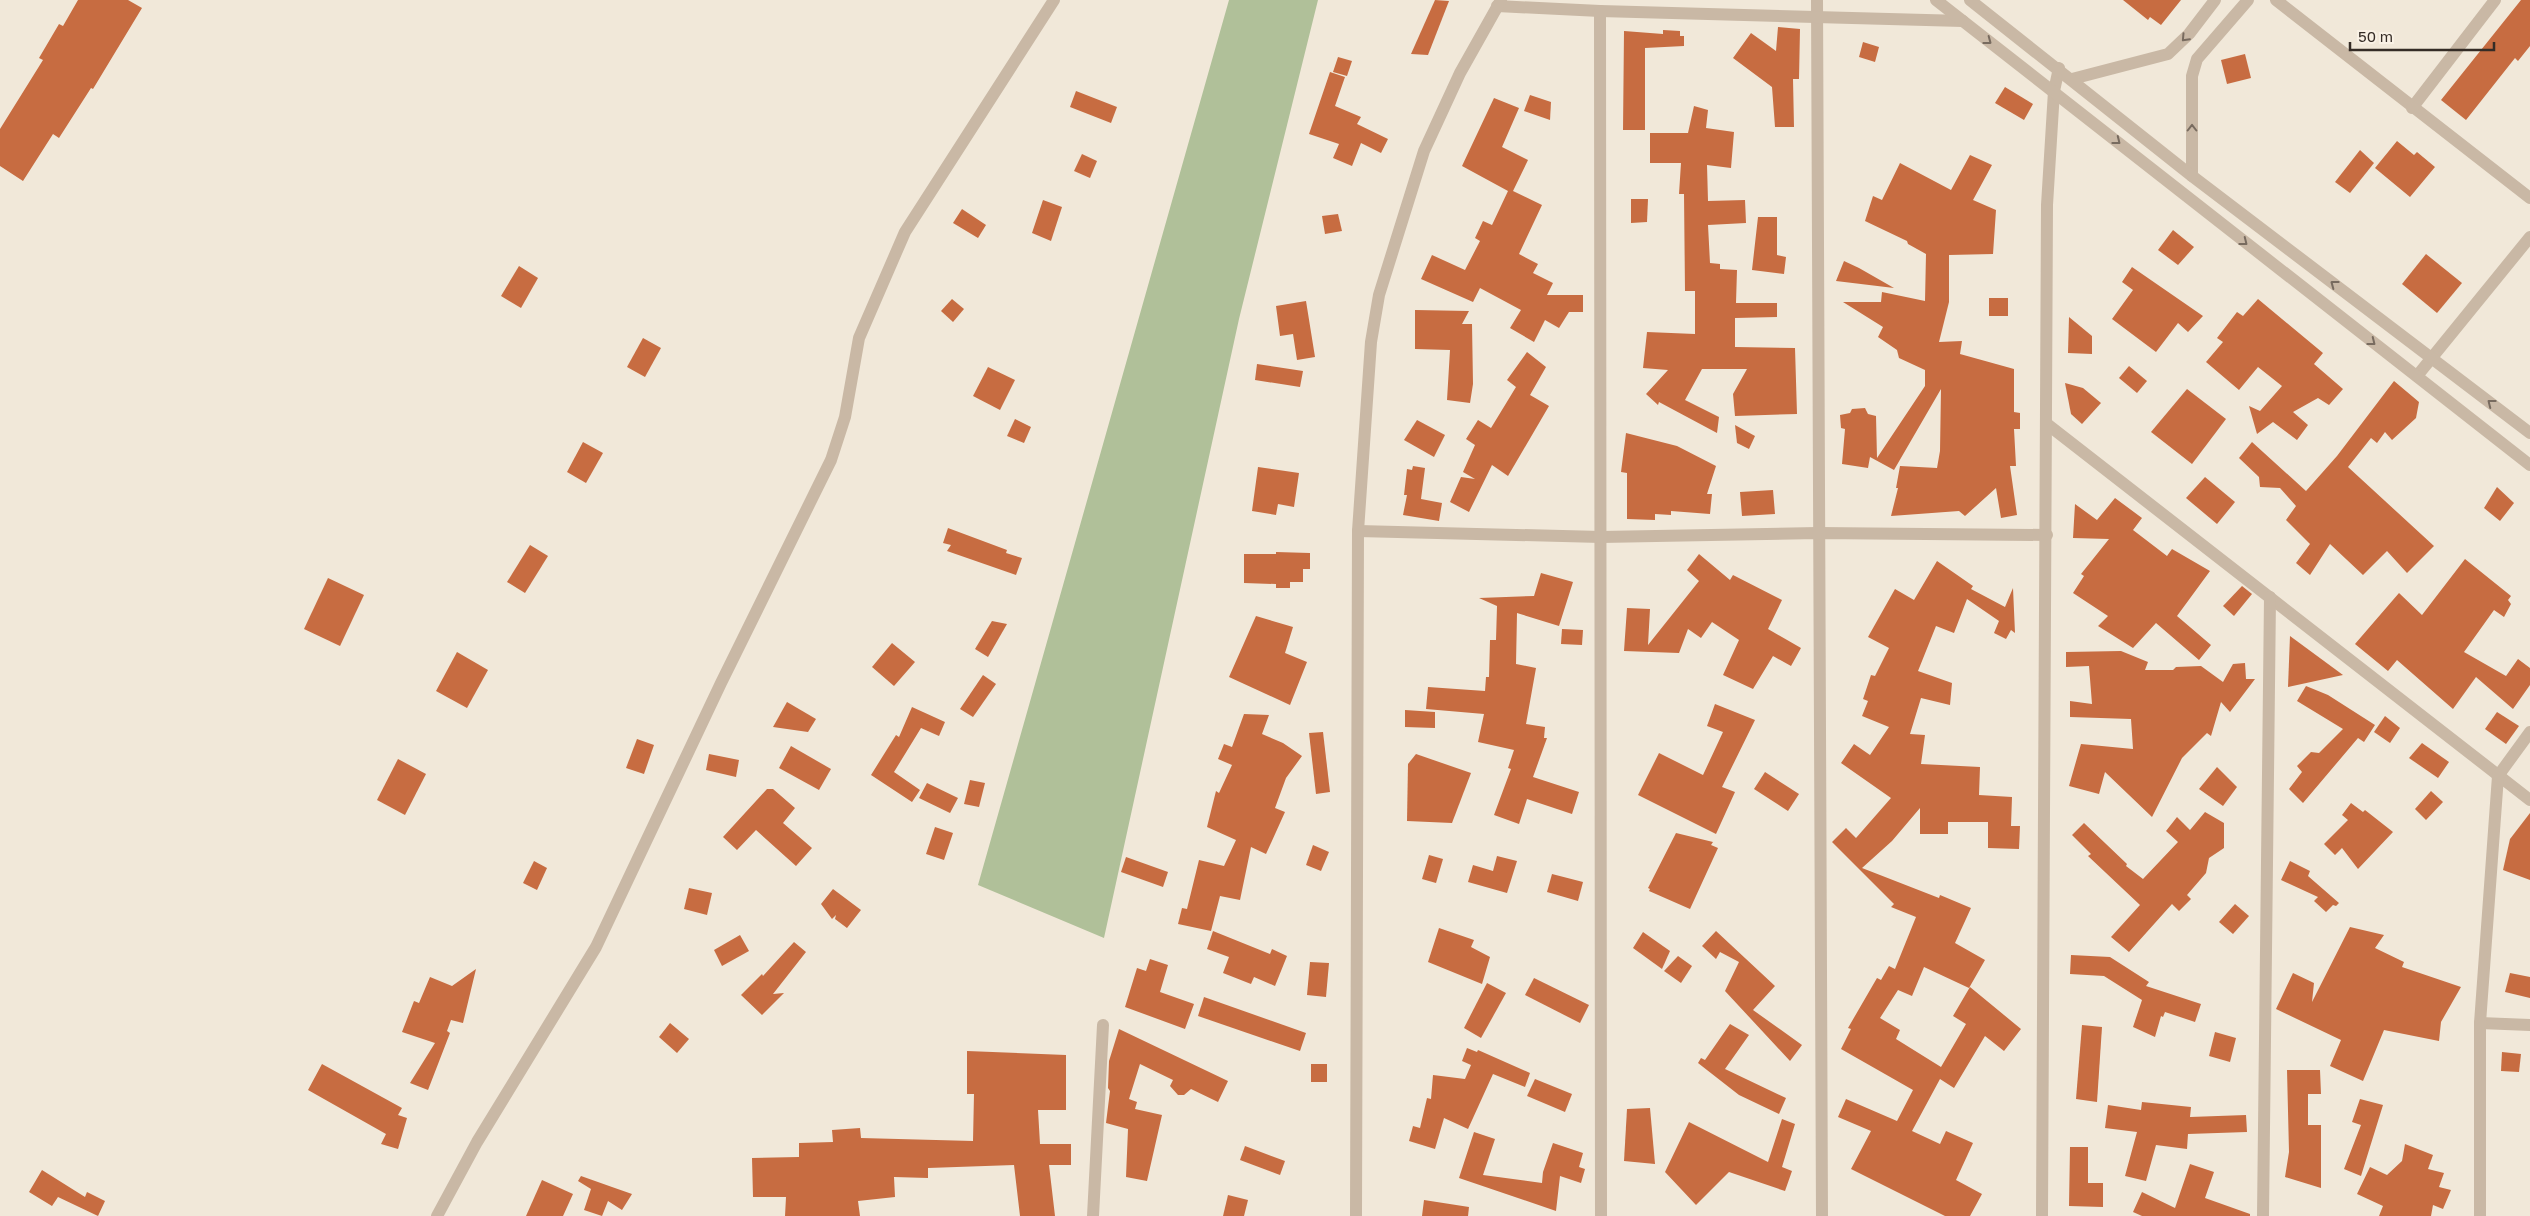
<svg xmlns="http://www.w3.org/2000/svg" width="2530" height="1216" font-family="'Golos Text',sans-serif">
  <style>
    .green { fill: #b0c099 }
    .building { fill: #c76c41 }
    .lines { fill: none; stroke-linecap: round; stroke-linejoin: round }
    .minor { stroke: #c9b8a5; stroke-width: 12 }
    .tertiary { stroke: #c9b8a5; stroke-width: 12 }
    .oneway { stroke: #786b5f }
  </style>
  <rect width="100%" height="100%" fill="#f1e8d9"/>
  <polygon class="green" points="1229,0 1318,0 1239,319 1104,938 978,885"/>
  <g class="building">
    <polygon points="78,0 128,0 142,8 93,89 91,88 59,138 53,134 23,181 0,166 0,129 43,60 39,58 59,24 63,26"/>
    <polygon points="1435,0 1449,1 1428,55 1411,54"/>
    <polygon points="2123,0 2181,0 2161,25 2150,17 2148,20"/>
    <polygon points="2521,0 2530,0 2530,46 2518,61 2515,58 2466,120 2441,100"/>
    <polygon points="1778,27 1800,29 1799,79 1793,79 1794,127 1775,127 1772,87 1733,58 1751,33 1776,51"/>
    <polygon points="1663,30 1680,31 1680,36 1684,36 1684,46 1645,48 1645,130 1623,130 1624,31 1663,34"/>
    <polygon points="1863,42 1879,47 1875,62 1859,57"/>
    <polygon points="2245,54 2251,78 2227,84 2221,60"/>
    <polygon points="1338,57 1352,61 1347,76 1333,72"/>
    <polygon points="1330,72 1345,77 1335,106 1361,117 1357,124 1388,139 1381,153 1361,143 1352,166 1333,158 1339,144 1309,134"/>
    <polygon points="2005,87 2033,104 2024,120 1995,103"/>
    <polygon points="1076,91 1117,107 1111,123 1070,107"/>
    <polygon points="1530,95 1551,102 1550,120 1524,111"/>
    <polygon points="1494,98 1519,108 1502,147 1528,160 1513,191 1542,205 1519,254 1538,264 1533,273 1553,283 1547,295 1583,295 1583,312 1569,312 1559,328 1545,320 1534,342 1510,328 1521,310 1480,288 1473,302 1421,279 1432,255 1465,270 1480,241 1475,238 1483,221 1492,225 1508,191 1462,166"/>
    <polygon points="1694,106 1708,110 1706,128 1734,132 1731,168 1707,165 1708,201 1745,200 1746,223 1708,225 1710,263 1720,264 1720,269 1737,270 1736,303 1777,303 1777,317 1735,318 1735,347 1795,348 1797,414 1735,416 1733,394 1747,369 1702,369 1685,400 1719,417 1717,433 1659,402 1658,405 1646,394 1668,370 1643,368 1647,332 1695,334 1695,291 1685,291 1684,194 1679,194 1681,163 1650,163 1650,133 1688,133"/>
    <polygon points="2397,141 2414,155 2417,152 2435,167 2410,197 2375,168"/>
    <polygon points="2360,150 2374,163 2350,193 2335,182"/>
    <polygon points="1082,154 1097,161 1090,178 1074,171"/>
    <polygon points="1970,155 1992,165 1973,200 1996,210 1993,254 1949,255 1949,302 1939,342 1962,341 1960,354 2014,369 2014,412 2020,413 2020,429 2014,429 2016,466 2010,466 2017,515 2001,518 1996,488 1965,516 1959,511 1891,516 1898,488 1896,488 1900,466 1937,468 1940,451 1941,389 1894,470 1870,457 1868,468 1842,464 1845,429 1841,428 1840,415 1850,413 1852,409 1865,408 1868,414 1876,416 1877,458 1925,386 1925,370 1899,358 1897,350 1878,337 1883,327 1843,302 1881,302 1882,292 1925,301 1926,254 1908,244 1907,241 1865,221 1873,196 1882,200 1900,163 1951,190"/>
    <polygon points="1631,199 1648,199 1647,222 1631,223"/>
    <polygon points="1043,200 1062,207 1051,241 1032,233"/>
    <polygon points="962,209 986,225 978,238 953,223"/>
    <polygon points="1338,214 1342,231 1325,234 1322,216"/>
    <polygon points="1758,217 1777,217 1777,255 1786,257 1784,274 1752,270"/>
    <polygon points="2173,230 2194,247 2178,265 2158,250"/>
    <polygon points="2426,254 2462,283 2437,313 2402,284"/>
    <polygon points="1844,261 1859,268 1894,288 1836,281"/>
    <polygon points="519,266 538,278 521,308 501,296"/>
    <polygon points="2132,267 2203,316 2188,332 2178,323 2156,352 2112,319 2133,290 2122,282"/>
    <rect x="1989" y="298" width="19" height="18"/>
    <polygon points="952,299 964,309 953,322 941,311"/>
    <polygon points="2258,299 2323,353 2314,364 2343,389 2329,405 2318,398 2293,412 2308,425 2297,440 2273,422 2257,434 2249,406 2260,411 2282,386 2258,367 2239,390 2206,362 2223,342 2217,338 2237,312 2243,316"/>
    <polygon points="1306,301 1315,357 1297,360 1293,334 1280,336 1276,306"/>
    <polygon points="1415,310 1469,311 1462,324 1472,324 1473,384 1470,403 1447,400 1450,350 1415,349"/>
    <polygon points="2069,317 2092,336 2092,354 2068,353"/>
    <polygon points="643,338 661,348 645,377 627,367"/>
    <polygon points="1527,352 1546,367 1530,395 1549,406 1508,476 1492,465 1469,512 1450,502 1461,477 1475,479 1463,472 1475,445 1466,439 1478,420 1491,428 1516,387 1507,380"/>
    <polygon points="1257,364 1303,371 1300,387 1255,380"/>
    <polygon points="2129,366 2147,381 2137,393 2119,378"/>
    <polygon points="988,367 1015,380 1000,410 973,396"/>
    <polygon points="2394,381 2419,402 2416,418 2392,440 2385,432 2377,443 2371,438 2348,467 2434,546 2407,573 2387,551 2363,575 2330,544 2310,575 2296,563 2310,544 2286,520 2296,506 2280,488 2260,487 2259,477 2239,458 2252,442 2306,491 2337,456"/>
    <polygon points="2065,383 2083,388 2101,403 2082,424 2071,414"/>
    <polygon points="2187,389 2226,419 2192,464 2151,432"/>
    <polygon points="1015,419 1031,427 1024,443 1007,436"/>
    <polygon points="1417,420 1445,435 1434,457 1404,440"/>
    <polygon points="1735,425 1755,436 1749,449 1737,443"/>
    <polygon points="1626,433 1677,446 1716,466 1707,494 1712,494 1710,514 1671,511 1671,515 1655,514 1655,520 1627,519 1627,473 1621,472"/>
    <polygon points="583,442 603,453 586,483 567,472"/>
    <polygon points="1413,466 1425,468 1421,499 1442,503 1439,521 1403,515 1407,495 1404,495 1407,469 1412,470"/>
    <polygon points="1258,467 1299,473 1294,507 1278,504 1276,515 1252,511"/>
    <polygon points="2205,477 2235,502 2217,524 2186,498"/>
    <polygon points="2497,487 2514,503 2500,521 2484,508"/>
    <polygon points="1773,490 1775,514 1742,516 1740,492"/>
    <polygon points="2115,498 2142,518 2133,530 2167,556 2172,549 2210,571 2177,616 2211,645 2199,660 2156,623 2133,648 2098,626 2108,616 2073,593 2084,576 2081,574 2109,539 2073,538 2075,504 2097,520"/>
    <polygon points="948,528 1007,550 1006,553 1022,558 1016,575 947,551 951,545 943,543"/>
    <polygon points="530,545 548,556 525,593 507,582"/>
    <polygon points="1276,552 1310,553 1310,569 1303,569 1303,582 1290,582 1290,588 1276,588 1276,584 1244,583 1244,554 1276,554"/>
    <polygon points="1699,554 1730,580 1733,575 1782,600 1768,629 1801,648 1791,666 1773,656 1753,689 1723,675 1739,640 1712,622 1701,638 1688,629 1679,653 1624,651 1627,608 1650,609 1648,645 1699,581 1687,570"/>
    <polygon points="2465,559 2511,596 2508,600 2511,604 2504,617 2494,610 2464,652 2506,676 2518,659 2530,668 2530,685 2513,709 2476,677 2453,709 2397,660 2388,671 2355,644 2399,593 2422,615"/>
    <polygon points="1937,561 1973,586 1971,589 2005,607 2013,588 2015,633 2011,630 2006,639 1994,633 1999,621 1967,599 1954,633 1936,626 1918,671 1952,683 1950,705 1921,698 1910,734 1925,735 1921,764 1980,767 1979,795 2012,797 2011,826 2020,826 2019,849 1988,848 1988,822 1948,822 1948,834 1920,834 1920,808 1892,841 1862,868 1939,898 1940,895 1971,908 1955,943 1985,960 1969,988 1924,967 1912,996 1898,990 1880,1018 1900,1030 1896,1039 1941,1067 1966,1024 1953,1016 1970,987 2021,1029 2004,1051 1985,1036 1954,1088 1940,1079 1912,1131 1940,1144 1946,1131 1973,1143 1956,1180 1982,1194 1970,1216 1945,1216 1851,1169 1871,1131 1838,1117 1846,1099 1897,1121 1913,1090 1841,1049 1851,1029 1848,1028 1877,978 1881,980 1889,966 1895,969 1916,917 1891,907 1894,904 1832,842 1846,828 1856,838 1891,798 1841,763 1854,744 1870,755 1889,727 1862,716 1868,701 1863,699 1871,675 1875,676 1889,648 1868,637 1895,589 1914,600"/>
    <polygon points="1541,573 1573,582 1559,626 1517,613 1516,664 1536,668 1526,724 1545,727 1544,738 1547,738 1533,777 1579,792 1572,814 1527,799 1519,824 1494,815 1511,769 1508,768 1514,750 1478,742 1484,714 1426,709 1428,687 1485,691 1486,677 1489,677 1490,640 1496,640 1497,606 1479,598 1534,596"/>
    <polygon points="328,578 364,595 340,646 304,629"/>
    <polygon points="2242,586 2252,594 2234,616 2223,606"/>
    <polygon points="1256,616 1293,627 1285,653 1307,662 1290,705 1229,677"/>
    <polygon points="992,621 1007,624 988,657 975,649"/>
    <polygon points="1562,629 1583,630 1582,645 1561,644"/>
    <polygon points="2290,636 2343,675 2288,687"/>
    <polygon points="892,643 915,662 894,686 872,667"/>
    <polygon points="2121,651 2148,662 2145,670 2173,670 2176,667 2201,666 2223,682 2233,664 2245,663 2246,679 2255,679 2230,712 2221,702 2211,736 2207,733 2182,758 2152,817 2105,772 2099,794 2069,786 2081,744 2133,749 2131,719 2070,717 2070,701 2092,704 2089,666 2066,667 2066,652"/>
    <polygon points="457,652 488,670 467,708 436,691"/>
    <polygon points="983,675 996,684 973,717 960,709"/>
    <polygon points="2306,686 2328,695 2375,725 2364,742 2358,738 2303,803 2289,789 2302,772 2297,766 2311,752 2319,753 2343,729 2297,701"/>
    <polygon points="787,702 816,719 808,732 773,727"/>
    <polygon points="1715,704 1755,720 1722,787 1735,792 1716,834 1638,795 1659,753 1703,775 1723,732 1707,726"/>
    <polygon points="912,707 945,722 939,736 921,728 894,772 920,790 912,802 871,775 896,735 899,737"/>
    <polygon points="1405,710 1435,712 1435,728 1405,727"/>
    <polygon points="2497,712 2519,726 2506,744 2485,729"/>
    <polygon points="1244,714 1269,715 1262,734 1283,743 1302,756 1286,778 1275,808 1285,812 1266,854 1251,847 1240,900 1220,896 1211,931 1178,924 1182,908 1187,909 1199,860 1224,866 1236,840 1207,827 1216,791 1219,793 1232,765 1218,759 1224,744 1232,747"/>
    <polygon points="2385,716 2400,728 2390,743 2374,732"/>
    <polygon points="1323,732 1330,792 1316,794 1309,733"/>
    <polygon points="637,739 654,745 644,774 626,768"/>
    <polygon points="2422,743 2449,762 2438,778 2409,758"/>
    <polygon points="791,746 831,769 819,790 779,768"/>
    <polygon points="709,754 739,760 736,777 706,770"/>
    <polygon points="1416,754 1471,773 1452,823 1407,821 1408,764"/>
    <polygon points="398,759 426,774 405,815 377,800"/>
    <polygon points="2217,767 2237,787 2223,806 2199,789"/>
    <polygon points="1765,772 1799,794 1788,811 1754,789"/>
    <polygon points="970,780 985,783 979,807 964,804"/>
    <polygon points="927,783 958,798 950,813 919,798"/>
    <polygon points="767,789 773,789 795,808 783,823 812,848 796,866 756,830 737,850 723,837"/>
    <polygon points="2431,791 2443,802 2426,820 2415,809"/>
    <polygon points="2351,803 2363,812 2365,810 2393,832 2358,869 2342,848 2335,855 2324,844 2348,820 2342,815"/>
    <polygon points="2205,812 2224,823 2224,848 2209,858 2206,873 2187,895 2191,899 2179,911 2172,904 2129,952 2111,937 2140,905 2088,856 2091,854 2072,835 2084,823 2127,864 2126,866 2143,879 2178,842 2166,831 2177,817 2190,830"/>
    <polygon points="2530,813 2530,880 2503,870 2510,839"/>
    <polygon points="935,827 953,833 944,860 926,854"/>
    <polygon points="1676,833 1713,842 1711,845 1718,848 1690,909 1649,891 1650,889 1648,888"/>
    <polygon points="1313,845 1329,852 1321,871 1306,865"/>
    <polygon points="1429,855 1443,859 1436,883 1422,879"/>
    <polygon points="1497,856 1517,861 1507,893 1468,882 1473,865 1493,871"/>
    <polygon points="1126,857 1168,872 1163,887 1121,872"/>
    <polygon points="534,861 547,868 537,890 523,883"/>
    <polygon points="2290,861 2310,871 2308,876 2339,903 2336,906 2333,905 2326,912 2314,901 2318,897 2281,880"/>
    <polygon points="1552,874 1583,882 1578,901 1547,892"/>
    <polygon points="689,888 712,893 707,915 684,909"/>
    <polygon points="833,889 861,910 847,928 835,919 836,915 832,919 821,904"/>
    <polygon points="2235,904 2249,916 2233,934 2219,922"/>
    <polygon points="2350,927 2384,935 2375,948 2404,962 2402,967 2461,987 2441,1022 2439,1041 2384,1030 2363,1081 2330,1066 2341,1040 2276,1009 2293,973 2314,983 2312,1002"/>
    <polygon points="1439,928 1474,940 1471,947 1490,957 1482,984 1428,962"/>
    <polygon points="1213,931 1270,954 1272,949 1287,956 1275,986 1254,977 1251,984 1223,973 1229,957 1207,949"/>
    <polygon points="1716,931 1775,986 1753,1010 1802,1045 1790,1061 1725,991 1739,962 1720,952 1716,959 1702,946"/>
    <polygon points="1643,932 1670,951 1662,969 1633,948"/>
    <polygon points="740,935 749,951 722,966 714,950"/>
    <polygon points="794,942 806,952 773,994 784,993 762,1015 741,995 762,974 763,976"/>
    <polygon points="2071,955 2110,957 2149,982 2146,986 2201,1004 2195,1022 2165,1012 2163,1017 2161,1016 2155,1037 2133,1027 2142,1000 2104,976 2070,974"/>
    <polygon points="1678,956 1692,966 1681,983 1664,971"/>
    <polygon points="1150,959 1168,965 1160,992 1194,1004 1185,1029 1125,1007 1137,968 1146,971"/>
    <polygon points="1310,962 1329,963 1326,997 1307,995"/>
    <polygon points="476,969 463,1023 451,1020 447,1031 450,1033 428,1090 410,1083 435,1043 402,1032 414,1001 419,1003 430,977 452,986"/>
    <polygon points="2510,973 2530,977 2530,998 2505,992"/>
    <polygon points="1534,978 1589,1005 1580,1023 1525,995"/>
    <polygon points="1487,983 1506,993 1481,1038 1464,1028"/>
    <polygon points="1204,997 1306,1033 1300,1051 1198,1016"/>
    <polygon points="670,1023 689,1039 677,1053 659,1037"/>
    <polygon points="1730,1024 1749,1035 1725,1069 1786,1098 1779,1114 1739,1095 1698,1063 1701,1058 1705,1060"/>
    <polygon points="2082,1025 2102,1027 2097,1102 2076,1099"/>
    <polygon points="1119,1029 1228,1081 1218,1102 1191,1089 1184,1095 1178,1095 1170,1086 1173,1080 1140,1064 1129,1099 1137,1102 1135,1109 1162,1115 1147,1181 1126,1177 1128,1129 1106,1123 1110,1091 1108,1088 1109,1061"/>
    <polygon points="2215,1032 2236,1038 2230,1062 2209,1056"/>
    <polygon points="1467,1048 1477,1052 1478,1050 1530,1073 1525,1087 1493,1074 1468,1129 1444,1118 1435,1149 1409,1141 1413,1126 1420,1128 1427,1098 1431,1099 1433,1075 1465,1079 1471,1065 1462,1061"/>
    <polygon points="967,1051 1066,1055 1066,1110 1038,1110 1040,1144 1071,1144 1071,1165 1049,1165 1055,1216 1020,1216 1014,1165 928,1168 928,1178 894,1177 895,1197 858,1201 860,1216 785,1216 786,1197 753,1197 752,1158 799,1157 799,1143 833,1142 832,1130 860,1128 861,1138 973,1141 974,1094 967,1094"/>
    <polygon points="2502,1052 2521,1054 2519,1072 2501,1071"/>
    <polygon points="322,1064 402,1108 398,1115 407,1118 398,1149 381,1144 386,1134 308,1090"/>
    <rect x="1311" y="1064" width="16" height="18"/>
    <polygon points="2287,1070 2320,1070 2321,1094 2308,1094 2308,1125 2321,1125 2321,1188 2285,1177 2289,1152"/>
    <polygon points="1535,1079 1572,1094 1565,1112 1527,1096"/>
    <polygon points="2360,1099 2383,1105 2361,1176 2344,1169 2361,1125 2352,1122"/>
    <polygon points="2142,1102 2191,1107 2190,1117 2246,1115 2247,1132 2188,1134 2187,1149 2156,1145 2146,1181 2125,1176 2137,1132 2105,1128 2108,1105 2141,1110"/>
    <polygon points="1650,1108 1655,1164 1624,1161 1627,1109"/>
    <polygon points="1782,1119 1795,1124 1782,1167 1792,1171 1785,1191 1729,1172 1696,1205 1665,1172 1689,1122 1768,1162"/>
    <polygon points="1474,1132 1495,1139 1483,1175 1542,1183 1543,1172 1553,1143 1583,1153 1579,1167 1585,1169 1581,1183 1560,1176 1556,1211 1459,1178"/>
    <polygon points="2405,1144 2433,1155 2428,1169 2444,1173 2439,1187 2451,1190 2443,1209 2433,1205 2431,1216 2379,1216 2383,1206 2357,1194 2370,1167 2387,1175 2402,1161"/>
    <polygon points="1245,1146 1285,1161 1280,1175 1240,1160"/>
    <polygon points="2070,1147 2088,1147 2088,1183 2103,1183 2103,1207 2069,1206"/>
    <polygon points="2190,1164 2214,1172 2205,1198 2250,1214 2250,1216 2142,1216 2133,1212 2142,1192 2175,1208"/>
    <polygon points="42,1170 85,1197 87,1192 105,1201 98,1216 58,1197 52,1206 29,1192"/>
    <polygon points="581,1176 612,1187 632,1194 622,1210 608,1201 602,1216 584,1210 591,1189 578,1181"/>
    <polygon points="542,1180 573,1194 563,1216 526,1216"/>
    <polygon points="1228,1195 1248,1200 1244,1216 1223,1216"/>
    <polygon points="1424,1200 1469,1207 1468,1216 1422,1216"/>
  </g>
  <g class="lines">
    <g class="minor">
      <polyline points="1817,0 1822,1216"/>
      <polyline points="2276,0 2530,198"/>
      <polyline points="1497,6 1600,11 1963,21"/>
      <polyline points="1600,11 1601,1216"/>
      <polyline points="2072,79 2168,54 2189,34 2215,0"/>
      <polyline points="2412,108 2495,0"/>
      <polyline points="2192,176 2192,76 2197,59 2248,0"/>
      <polyline points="2417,376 2530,237"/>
      <polyline points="2047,424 2530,800"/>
      <polyline points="1358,531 1601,537 1818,533 2047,535"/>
      <polyline points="2480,1023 2530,1025"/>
      <polyline points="437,1216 477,1142 596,947 721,683 831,460 845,417 859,338 905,232 1054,0"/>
      <polyline points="1093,1216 1103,1025"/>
      <polyline points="2042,1216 2047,205 2054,91 2059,68"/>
      <polyline points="2263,1216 2270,597"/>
      <polyline points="2480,1216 2480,1023 2498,776 2530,732"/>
    </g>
    <g class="tertiary">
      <polyline points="1936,0 2530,465"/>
      <polyline points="1970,0 2192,176 2530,433"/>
      <polyline points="1356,1216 1358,531 1371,342 1379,295 1424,151 1460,73 1501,0"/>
    </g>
  </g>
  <defs><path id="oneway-chevron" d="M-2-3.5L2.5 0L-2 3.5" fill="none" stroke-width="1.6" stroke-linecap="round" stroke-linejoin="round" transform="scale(1.25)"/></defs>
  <g class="oneway">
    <use href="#oneway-chevron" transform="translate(2185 38) rotate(133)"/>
    <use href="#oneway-chevron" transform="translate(1988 41) rotate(37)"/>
    <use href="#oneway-chevron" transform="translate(2192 128) rotate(-90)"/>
    <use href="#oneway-chevron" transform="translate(2117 141) rotate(38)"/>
    <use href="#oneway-chevron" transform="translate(2244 242) rotate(38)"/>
    <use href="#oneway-chevron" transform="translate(2334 284) rotate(-143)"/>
    <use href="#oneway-chevron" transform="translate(2372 342) rotate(38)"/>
    <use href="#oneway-chevron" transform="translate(2491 403) rotate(-142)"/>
  </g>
  <path d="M2350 42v8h144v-8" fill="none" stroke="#352c26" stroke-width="2.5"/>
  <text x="2358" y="42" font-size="15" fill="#352c26" stroke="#f9f1e5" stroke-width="4" paint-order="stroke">50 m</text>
</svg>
